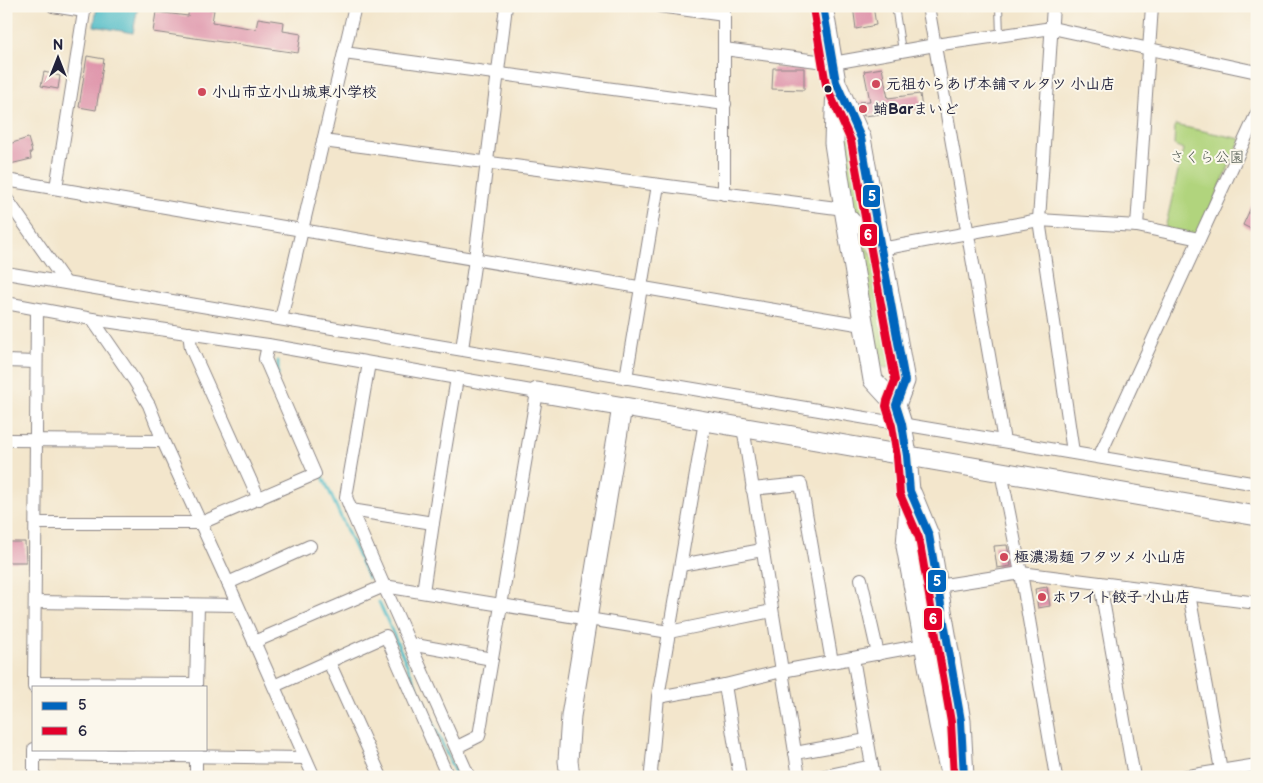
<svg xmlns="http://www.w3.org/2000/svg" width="1263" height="783" font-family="'Balsamiq Sans','Klee One',sans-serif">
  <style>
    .green { fill: #b1d47d; stroke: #6a7b5c }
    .water { fill: #4ebbc6; stroke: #386e80 }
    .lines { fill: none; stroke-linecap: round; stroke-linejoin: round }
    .stream { stroke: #4ebbc6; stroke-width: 3 }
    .building { fill: #df95ab }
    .lane-casing { stroke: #8a8484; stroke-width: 8 }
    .street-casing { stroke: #8a8484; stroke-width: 14 }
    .secondary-casing { stroke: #8a8484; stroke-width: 21 }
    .lane { stroke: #fff; stroke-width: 6 }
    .street { stroke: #fff; stroke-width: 12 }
    .secondary { stroke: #fff; stroke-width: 19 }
    .bus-1-casing { stroke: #fbf7ec; stroke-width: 11 }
    .bus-2-casing { stroke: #fbf7ec; stroke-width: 11 }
    .bus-1 { stroke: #0065bd; stroke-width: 8 }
    .bus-2 { stroke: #e4002b; stroke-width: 8 }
    .poi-dot { fill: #d1495b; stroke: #fbf7ec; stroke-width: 2 }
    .bus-dot { fill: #22223b; stroke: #fbf7ec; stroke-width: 2 }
    .labels { text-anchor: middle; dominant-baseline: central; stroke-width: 4; stroke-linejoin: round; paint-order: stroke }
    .poi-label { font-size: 15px; font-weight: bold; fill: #22223b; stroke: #fbf7ec; text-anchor: start }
    .park-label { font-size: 15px; fill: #4d574f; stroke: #fbf7ec }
    .line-badge { stroke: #fbf7ec; stroke-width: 2 }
    .badge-label { font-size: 14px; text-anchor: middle; font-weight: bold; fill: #fff }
  </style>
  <rect width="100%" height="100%" fill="#fbf7ec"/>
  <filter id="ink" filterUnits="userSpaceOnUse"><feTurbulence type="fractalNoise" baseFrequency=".02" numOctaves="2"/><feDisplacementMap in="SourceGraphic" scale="10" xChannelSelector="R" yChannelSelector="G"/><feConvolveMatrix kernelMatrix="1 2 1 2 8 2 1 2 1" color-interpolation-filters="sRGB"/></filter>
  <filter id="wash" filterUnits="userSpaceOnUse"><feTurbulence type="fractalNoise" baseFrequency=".0096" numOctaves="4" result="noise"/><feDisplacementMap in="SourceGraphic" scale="20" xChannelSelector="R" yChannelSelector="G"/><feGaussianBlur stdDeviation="1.12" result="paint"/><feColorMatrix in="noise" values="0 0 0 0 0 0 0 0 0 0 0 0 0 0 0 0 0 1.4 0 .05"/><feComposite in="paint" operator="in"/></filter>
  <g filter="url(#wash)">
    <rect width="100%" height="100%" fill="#f3e6cc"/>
    <g class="green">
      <polygon points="844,120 853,136 872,235 850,208 839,137"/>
      <polygon points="1175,125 1241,139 1198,236 1165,229 1183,149 1174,145"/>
      <path d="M856,234l20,26 19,100c-4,7 -8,11 -15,5z"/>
      <polygon points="926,596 931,596 957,725 953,767 923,597"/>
    </g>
    <polygon class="water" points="97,6 138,6 133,33 94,26"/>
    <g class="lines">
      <g class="stream">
        <polyline points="278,375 278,361"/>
        <polyline points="311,450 368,578"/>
        <polyline points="379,602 457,777"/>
      </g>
    </g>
    <g id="blocks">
      <g class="building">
        <polygon points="189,6 209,6 209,9 214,10 212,22 256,29 258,18 284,22 283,31 301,34 298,53 153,32 156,12 188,16"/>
        <polygon points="853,6 873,6 876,25 856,29"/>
        <polygon points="87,56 104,59 96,110 79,107"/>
        <polygon points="773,68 804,68 804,90 772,89"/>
        <polygon points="882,68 888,98 920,94 922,109 864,116 859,102 870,101 864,71"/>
        <polygon points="44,72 60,76 58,89 41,86"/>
        <polygon points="28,138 32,152 30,152 31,159 6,165 6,145"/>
        <polygon points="1257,194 1257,232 1243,225"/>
        <polygon points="6,542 25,542 26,562 6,562"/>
        <polygon points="1007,545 1011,566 997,568 994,546"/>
        <polygon points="1047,587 1050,606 1038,608 1035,589"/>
      </g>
    </g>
  </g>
  <g filter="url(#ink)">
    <use href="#blocks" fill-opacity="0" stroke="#8a8484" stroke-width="1"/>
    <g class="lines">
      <defs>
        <g id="lane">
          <polyline points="895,6 902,51"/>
          <polyline points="999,6 1000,36"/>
        </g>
        <g id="street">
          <polyline points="53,6 84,11"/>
          <polyline points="659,6 724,15"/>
          <polyline points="724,6 724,194"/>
          <polyline points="928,6 1004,441"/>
          <polyline points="1053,6 1039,220 1073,452"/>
          <polyline points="724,49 833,63 935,45 1052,28 1257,72"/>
          <polyline points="344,53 725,104"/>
          <polyline points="323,141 844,209 881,249 1039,220 1137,226 1199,239"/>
          <polyline points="6,180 863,325"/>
          <polyline points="56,188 85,6"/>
          <polyline points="6,198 65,282"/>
          <polyline points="1137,226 1152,6"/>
          <polyline points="6,273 1257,484"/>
          <polyline points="6,303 92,319 268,345 537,392 479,736 457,747"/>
          <polyline points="92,319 134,380 149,405 163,441 228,583 314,777"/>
          <polyline points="281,319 355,6"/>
          <polyline points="189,333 191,348 259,499"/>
          <polyline points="462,349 475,259 506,6"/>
          <polyline points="6,361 36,362"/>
          <polyline points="369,363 346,497 351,510 433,523"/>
          <polyline points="626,378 658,185"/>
          <polyline points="743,427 799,777"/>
          <polyline points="6,440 163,441"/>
          <polyline points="1099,457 1257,113"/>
          <polyline points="1001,472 1021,573 1056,777"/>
          <polyline points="752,489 801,484 832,662"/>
          <polyline points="351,510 384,586 469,777"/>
          <polyline points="36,523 201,523 315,474 265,359 268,345"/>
          <polyline points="681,565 762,550"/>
          <polyline points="861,579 878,654"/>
          <polyline points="228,583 310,546"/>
          <polyline points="1100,583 1134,777"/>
          <polyline points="938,586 1021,573 1257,603"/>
          <polyline points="423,592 433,523 457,378"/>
          <polyline points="1189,594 1221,770"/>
          <polyline points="35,602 237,605"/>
          <polyline points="254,642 384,586 669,632 772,611"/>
          <polyline points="410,644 492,659"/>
          <polyline points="853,658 874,777"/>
          <polyline points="329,662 381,777"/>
          <polyline points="34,683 196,684"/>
          <polyline points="725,685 740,777"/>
          <polyline points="274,686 386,636 448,777"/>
          <polyline points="34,687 37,309"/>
          <polyline points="196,687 198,605"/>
          <polyline points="658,697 725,685 782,671 924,645"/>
          <polyline points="34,749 34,777"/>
          <polyline points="795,753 867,740"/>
          <polyline points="34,754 305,758"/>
          <polyline points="196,777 196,749"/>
          <polyline points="653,777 651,772 658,697 705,421"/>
          <polyline points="820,777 872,766"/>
          <polyline points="1182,777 1257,765"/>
        </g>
        <g id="secondary">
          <polyline points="823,6 836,82 834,143 844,209 873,380 896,405 902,424 907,456 910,491 906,546 939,725 951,777"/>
          <polyline points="838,87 861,138 905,381 896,405"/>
          <polyline points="537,392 1257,516"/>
          <polyline points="912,494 929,535 961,721 964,777"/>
          <polyline points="570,777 568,761 571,716 622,407"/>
        </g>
      </defs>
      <use href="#lane" class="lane-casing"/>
      <use href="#street" class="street-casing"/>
      <use href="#secondary" class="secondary-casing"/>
      <use href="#lane" class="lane"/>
      <use href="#street" class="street"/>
      <use href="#secondary" class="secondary"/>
      <defs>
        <polyline id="bus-1" points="823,6 836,82 861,138 905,381 896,405 902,424 907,456 910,491 929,535 961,721 964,777"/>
        <polyline id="bus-2" points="813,8 826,85 851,141 895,380 887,401 886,406 892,426 897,457 900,494 919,538 951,722 954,777"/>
      </defs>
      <use href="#bus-1" class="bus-1-casing"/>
      <use href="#bus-2" class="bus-2-casing"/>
      <use href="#bus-1" class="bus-1"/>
      <use href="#bus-2" class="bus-2"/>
    </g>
  </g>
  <g class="poi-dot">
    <circle cx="876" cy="84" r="5"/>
    <circle cx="202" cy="92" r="5"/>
    <circle cx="863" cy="109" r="5"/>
    <circle cx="1004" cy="557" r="5"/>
    <circle cx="1042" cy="597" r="5"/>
  </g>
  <circle class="bus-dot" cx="828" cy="89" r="4.5"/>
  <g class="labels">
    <g class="poi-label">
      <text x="886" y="84">元祖からあげ本舗マルタツ 小山店</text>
      <text x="212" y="92">小山市立小山城東小学校</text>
      <text x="873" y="109">蛸Barまいど</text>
      <text x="1014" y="557">極濃湯麺 フタツメ 小山店</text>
      <text x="1052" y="597">ホワイト餃子 小山店</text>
    </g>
    <g class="park-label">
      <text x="1207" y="157">さくら公園</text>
    </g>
  </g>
  <g class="line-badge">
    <rect x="862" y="184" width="19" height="24" rx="5" fill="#0065bd"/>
    <rect x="859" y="223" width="19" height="24" rx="5" fill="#e4002b"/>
    <rect x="927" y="569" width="20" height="24" rx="5" fill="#0065bd"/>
    <rect x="923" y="607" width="20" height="24" rx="5" fill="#e4002b"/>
  </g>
  <g class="badge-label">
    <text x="872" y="201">5</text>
    <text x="868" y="240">6</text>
    <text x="937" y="586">5</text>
    <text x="933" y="624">6</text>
  </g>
  <rect width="1263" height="783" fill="none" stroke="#fbf7ec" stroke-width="25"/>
  <rect x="32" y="686" width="175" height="65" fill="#fbf7ec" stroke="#a4a2a5"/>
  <rect x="42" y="702" width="25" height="8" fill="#0065bd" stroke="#a4a2a5"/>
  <text x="78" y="710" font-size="15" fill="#22223b">5</text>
  <rect x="42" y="727" width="25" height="8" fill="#e4002b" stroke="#a4a2a5"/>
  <text x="78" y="736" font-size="15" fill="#22223b">6</text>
  <g transform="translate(58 58)" stroke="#fbf7ec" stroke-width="4" paint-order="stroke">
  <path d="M0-4L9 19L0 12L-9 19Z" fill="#22223b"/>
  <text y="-8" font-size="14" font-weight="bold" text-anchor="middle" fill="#22223b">N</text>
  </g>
</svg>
